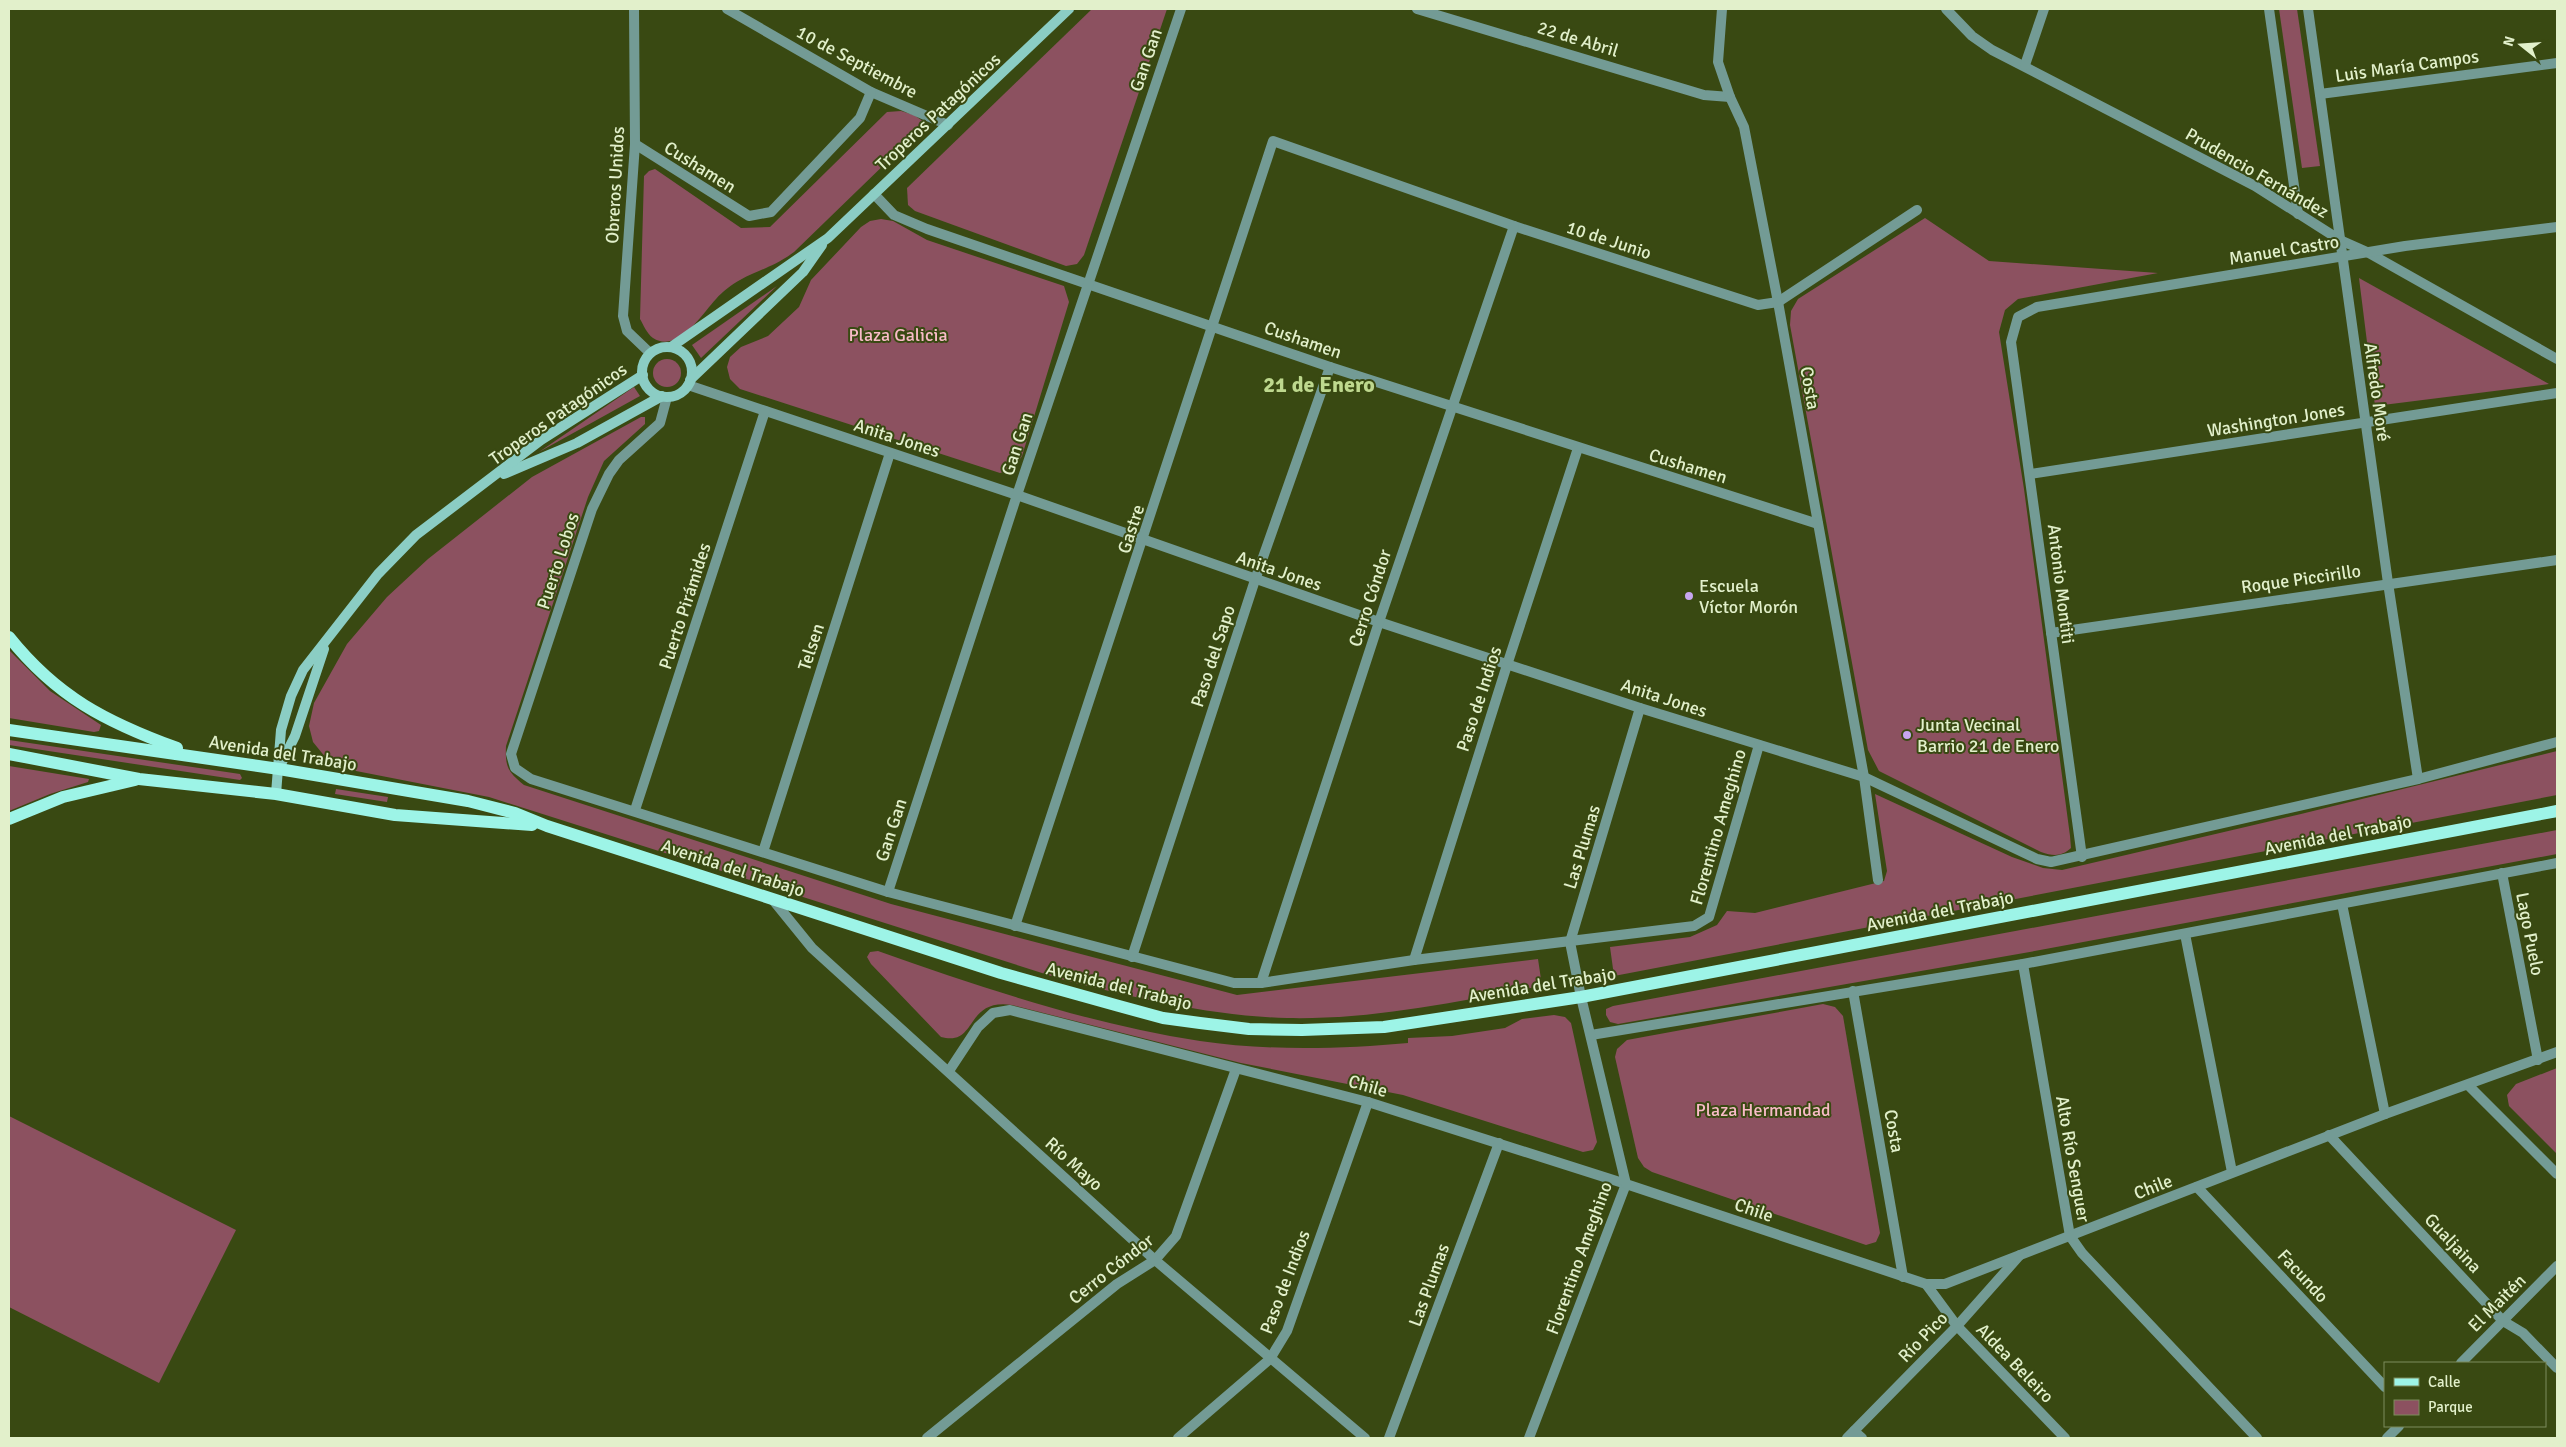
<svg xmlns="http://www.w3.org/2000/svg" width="2566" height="1447" font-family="Signika,sans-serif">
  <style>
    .green { fill: #8c5160 }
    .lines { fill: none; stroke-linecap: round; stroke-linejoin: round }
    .minor { stroke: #739b95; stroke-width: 10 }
    .tertiary { stroke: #739b95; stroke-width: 10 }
    .secondary { stroke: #8bcdc4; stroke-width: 10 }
    .primary { stroke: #9df4e7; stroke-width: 12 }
    .poi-dot { fill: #c7a6f0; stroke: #394912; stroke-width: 2 }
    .labels { text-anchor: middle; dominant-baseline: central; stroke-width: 4; stroke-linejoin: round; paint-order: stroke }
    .street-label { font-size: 18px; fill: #e2f0cb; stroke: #394912 }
    .park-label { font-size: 18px; fill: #f9bbc8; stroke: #394912 }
    .poi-label { font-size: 18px; fill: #e2f0cb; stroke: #394912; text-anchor: start }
    .district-label { font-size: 22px; font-weight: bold; fill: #bed88e; stroke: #394912 }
  </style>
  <rect width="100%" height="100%" fill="#394912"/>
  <g class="green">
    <polygon points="1092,9 1167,9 1084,255 1077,264 1066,266 915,211 908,205 907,188"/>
    <polygon points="2279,9 2297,9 2320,166 2302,168"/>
    <path d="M901,111l13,4 10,7v4l-130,126c-20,15 -34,17 -54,28 -8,4 -18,12 -24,19 -14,15 -38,55 -63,39 -6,-4 -10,-14 -13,-19l4,-143 5,-5 6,-2 86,59 29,-1 117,-115z"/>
    <path d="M1925,218l64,43 169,12 -140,26 -13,11 -6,22 25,157 46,347 1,12c-10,9 -18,8 -30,4l-162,-81 -11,-21 -78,-425 1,-14 7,-12z"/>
    <path d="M881,219l12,2 34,19 137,46 5,16 -47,154c-5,10 -11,15 -22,17l-260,-84 -10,-10 -3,-12 3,-10 11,-10 27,-11 31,-29 12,-27 50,-53 9,-6z"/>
    <polygon points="2359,278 2549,384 2375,406"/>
    <polygon points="777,286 701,358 692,345"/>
    <circle cx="667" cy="373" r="14"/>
    <polygon points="634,387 640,396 539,452"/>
    <path d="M641,417h4v7l-41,37 -16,36 -82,249c-1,21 2,26 18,39l367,119 346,91 301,-36 4,27c-84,15 -169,34 -255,32 -75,-2 -151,-20 -223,-38l-575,-183 -138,-27 -25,-12 -13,-16 -4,-16 5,-23 33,-59 40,-47 41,-38 104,-82z"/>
    <polygon points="9,650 50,691 101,725 99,731 94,732 9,718"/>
    <polygon points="9,740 240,774 242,778 240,780 9,745"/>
    <polygon points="2557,751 2557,795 1614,976 1610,947 1690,937 1717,925 1727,911 1755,913 1884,881 1887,871 1875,794 2012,857 2043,868 2062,870 2301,814"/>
    <polygon points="9,766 89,779 88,782 50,794 9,811"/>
    <polygon points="336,789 388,797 387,802 335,794"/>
    <polygon points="2557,830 2557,854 2024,953 1618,1024 1610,1022 1606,1015 1606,1009 1613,1006"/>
    <path d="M878,951c105,37 211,73 322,90 66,10 142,8 208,2v-5l44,-2 53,-8 17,-9 32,-4 11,2 6,6 26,119 -4,8 -10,2 -180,-57 -162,-32 -229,-58c-48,-7 -34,42 -71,32l-70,-73 -4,-7 3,-5z"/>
    <polygon points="1823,1004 1835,1007 1843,1016 1880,1233 1876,1242 1866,1245 1652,1172 1644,1167 1638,1158 1615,1057 1617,1049 1627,1040"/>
    <polygon points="2557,1068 2557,1154 2509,1106 2507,1095 2516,1084"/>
    <polygon points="9,1116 236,1230 159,1383 9,1307"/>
  </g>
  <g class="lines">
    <g class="minor">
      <polyline points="727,9 871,92 948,125"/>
      <polyline points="1417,9 1704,95 1730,97"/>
      <polyline points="1722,9 1718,62 1730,97 1744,127 1778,302 1864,777 1878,880"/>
      <polyline points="1946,9 1972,36 1992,50 2255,186 2340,240 2367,252 2557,359"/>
      <polyline points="2269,9 2298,214"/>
      <polyline points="2308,9 2388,583 2418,779"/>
      <polyline points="2025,65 2044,9"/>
      <polyline points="2320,94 2557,63"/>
      <polyline points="635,144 749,216 771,212 860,118 871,92"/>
      <polyline points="874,194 894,215 927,229 1330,367 1818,524"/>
      <polyline points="688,385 1017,495 1379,622 1640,708 1864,777 2037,859 2051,862 2418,779 2557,742"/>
      <polyline points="667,397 660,423 619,460 609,474 592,509 511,754 515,768 531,779 888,892 1234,983 1261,983 1414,960 1694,926 1709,917 1759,745"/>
      <polyline points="2030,474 2557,393"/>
      <polyline points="2051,633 2557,560"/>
      <polyline points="635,810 765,411"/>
      <polyline points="763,852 890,453"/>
      <polyline points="2082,857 2011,342 2018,317 2037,307 2405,246 2557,227"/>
      <polyline points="2502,873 2538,1060"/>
      <polyline points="888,892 1017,495 1181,9"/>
      <polyline points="2342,904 2385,1114"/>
      <polyline points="1015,926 1273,141 1514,226 1758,305 1778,302 1917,210"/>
      <polyline points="2185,934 2232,1172"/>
      <polyline points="1132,957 1255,580 1330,367"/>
      <polyline points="1414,960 1507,665 1578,448"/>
      <polyline points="2023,964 2070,1236 2082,1253 2257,1438"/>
      <polyline points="1261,983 1379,622 1514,226"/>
      <polyline points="1853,991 1903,1277"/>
      <polyline points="1581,997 1570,942 1640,708"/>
      <polyline points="1591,1035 2023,964 2557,863"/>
      <polyline points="949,1071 978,1027 993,1013 1010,1010 1368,1102 1626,1184 1529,1438"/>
      <polyline points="2468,1085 2557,1174"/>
      <polyline points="2329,1135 2503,1321 2523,1333 2557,1368"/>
      <polyline points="2197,1187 2385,1387"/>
      <polyline points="1926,1284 1957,1326 2065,1438"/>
      <polyline points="1854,1431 1862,1438"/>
      <polyline points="927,1438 1117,1284 1155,1260 1176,1236 1236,1069"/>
      <polyline points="1178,1438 1270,1359 1287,1331 1368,1102"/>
      <polyline points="1389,1438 1499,1143"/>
      <polyline points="1847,1438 1957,1326 2020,1255"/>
    </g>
    <g class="tertiary">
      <polyline points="634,9 635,144 623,316 627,331 650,353"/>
      <polyline points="773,900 812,948 1155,1260 1365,1438"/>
      <polyline points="1581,997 1626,1184 1926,1284 1945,1284 2385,1114 2557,1052"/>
      <polyline points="2461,1363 2557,1266"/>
      <polyline points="2387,1438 2399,1426"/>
    </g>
    <g class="secondary">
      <polyline points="671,347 828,238 1069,9"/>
      <circle cx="667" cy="372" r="25"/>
      <polyline points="690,380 803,272 822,245"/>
      <polyline points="504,474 577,443 662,396"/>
      <polyline points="281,764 295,736 324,649"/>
      <polyline points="276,794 281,730 291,696 303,670 378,574 416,535 541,440 643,375"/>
    </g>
    <g class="primary">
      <path d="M9,637c48,60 97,85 168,111"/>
      <polyline points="9,730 279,769 468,801 515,813 547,826 1001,973 1119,1006 1163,1018 1200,1023 1249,1029 1302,1030 1384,1027 1581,997 2557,811"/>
      <polyline points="9,754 139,779 276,794 395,815 532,825"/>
      <polyline points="9,819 63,797 135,780"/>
    </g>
  </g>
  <g class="poi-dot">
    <circle cx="1689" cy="596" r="5"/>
    <circle cx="1907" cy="735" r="5"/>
  </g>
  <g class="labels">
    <g class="street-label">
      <text transform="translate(1578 39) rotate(17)">22 de Abril</text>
      <text transform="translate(1146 60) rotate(-71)">Gan Gan</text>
      <text transform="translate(857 62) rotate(28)">10 de Septiembre</text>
      <text transform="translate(2407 66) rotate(-8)">Luis María Campos</text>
      <text transform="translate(938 112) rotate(-43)">Troperos Patagónicos</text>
      <text transform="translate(700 167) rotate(32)">Cushamen</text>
      <text transform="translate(2257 173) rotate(30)">Prudencio Fernández</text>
      <text transform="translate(615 185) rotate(-87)">Obreros Unidos</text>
      <text transform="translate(1609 240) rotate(18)">10 de Junio</text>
      <text transform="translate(2284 250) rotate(-9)">Manuel Castro</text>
      <text transform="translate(1303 340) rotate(19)">Cushamen</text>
      <text transform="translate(1810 388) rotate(80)">Costa</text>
      <text transform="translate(2377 392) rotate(82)">Alfredo Moré</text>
      <text transform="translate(558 414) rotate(-35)">Troperos Patagónicos</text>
      <text transform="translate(2276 420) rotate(-9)">Washington Jones</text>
      <text transform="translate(897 438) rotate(18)">Anita Jones</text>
      <text transform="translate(1017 444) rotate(-72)">Gan Gan</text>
      <text transform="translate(1688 466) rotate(17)">Cushamen</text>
      <text transform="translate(1131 529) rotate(-72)">Gastre</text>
      <text transform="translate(558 561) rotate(-72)">Puerto Lobos</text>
      <text transform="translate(1279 571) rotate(19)">Anita Jones</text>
      <text transform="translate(2301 579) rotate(-8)">Roque Piccirillo</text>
      <text transform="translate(2061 584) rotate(83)">Antonio Montiti</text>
      <text transform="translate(1370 598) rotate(-72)">Cerro Cóndor</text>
      <text transform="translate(685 606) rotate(-72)">Puerto Pirámides</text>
      <text transform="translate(811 647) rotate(-72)">Telsen</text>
      <text transform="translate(1213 656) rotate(-72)">Paso del Sapo</text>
      <text transform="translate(1664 698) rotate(18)">Anita Jones</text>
      <text transform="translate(1479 699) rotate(-72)">Paso de Indios</text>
      <text transform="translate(283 753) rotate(9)">Avenida del Trabajo</text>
      <text transform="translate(1718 827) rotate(-74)">Florentino Ameghino</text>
      <text transform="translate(891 830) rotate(-72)">Gan Gan</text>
      <text transform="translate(2338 835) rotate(-11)">Avenida del Trabajo</text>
      <text transform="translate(1582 847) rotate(-73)">Las Plumas</text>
      <text transform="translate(733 868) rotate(18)">Avenida del Trabajo</text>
      <text transform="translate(1940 911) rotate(-11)">Avenida del Trabajo</text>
      <text transform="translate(2530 934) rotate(79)">Lago Puelo</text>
      <text transform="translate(1542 985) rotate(-9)">Avenida del Trabajo</text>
      <text transform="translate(1119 986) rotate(14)">Avenida del Trabajo</text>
      <text transform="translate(1368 1086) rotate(16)">Chile</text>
      <text transform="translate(1894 1131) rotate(80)">Costa</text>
      <text transform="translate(2073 1159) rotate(80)">Alto Río Senguer</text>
      <text transform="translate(1074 1164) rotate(42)">Río Mayo</text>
      <text transform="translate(2153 1187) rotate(-21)">Chile</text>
      <text transform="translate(1754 1210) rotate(19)">Chile</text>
      <text transform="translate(2453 1243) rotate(47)">Gualjaina</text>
      <text transform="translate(1579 1258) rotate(-70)">Florentino Ameghino</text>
      <text transform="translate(1111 1269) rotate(-38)">Cerro Cóndor</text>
      <text transform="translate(2303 1276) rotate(47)">Facundo</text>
      <text transform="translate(1285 1282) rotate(-69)">Paso de Indios</text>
      <text transform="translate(1429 1285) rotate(-70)">Las Plumas</text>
      <text transform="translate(2497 1303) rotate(-45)">El Maitén</text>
      <text transform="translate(1923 1337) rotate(-46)">Río Pico</text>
      <text transform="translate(2015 1363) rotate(46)">Aldea Beleiro</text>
    </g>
    <g class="park-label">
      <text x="898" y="335">Plaza Galicia</text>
      <text x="1763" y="1110">Plaza Hermandad</text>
    </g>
    <g class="poi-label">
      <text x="1699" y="586">Escuela<tspan x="1699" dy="21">Víctor Morón</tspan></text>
      <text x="1917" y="725">Junta Vecinal<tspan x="1917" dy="21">Barrio 21 de Enero</tspan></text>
    </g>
    <g class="district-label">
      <text x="1319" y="384">21 de Enero</text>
    </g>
  </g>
  <rect width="2566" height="1447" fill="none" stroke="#e2f0cb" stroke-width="20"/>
  <rect x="2384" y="1362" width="162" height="65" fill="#394912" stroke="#7d8c5c"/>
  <rect x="2394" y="1378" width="25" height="8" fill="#9df4e7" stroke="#7d8c5c"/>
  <text x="2428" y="1387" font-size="15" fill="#e2f0cb">Calle</text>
  <rect x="2394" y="1400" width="25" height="15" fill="#8c5160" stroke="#7d8c5c"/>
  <text x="2428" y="1412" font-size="15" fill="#e2f0cb">Parque</text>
  <g transform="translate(2521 45) rotate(287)" stroke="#394912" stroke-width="4" paint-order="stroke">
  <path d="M0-4L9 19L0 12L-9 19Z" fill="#e2f0cb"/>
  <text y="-8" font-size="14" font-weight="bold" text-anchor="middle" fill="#e2f0cb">N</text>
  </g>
</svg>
